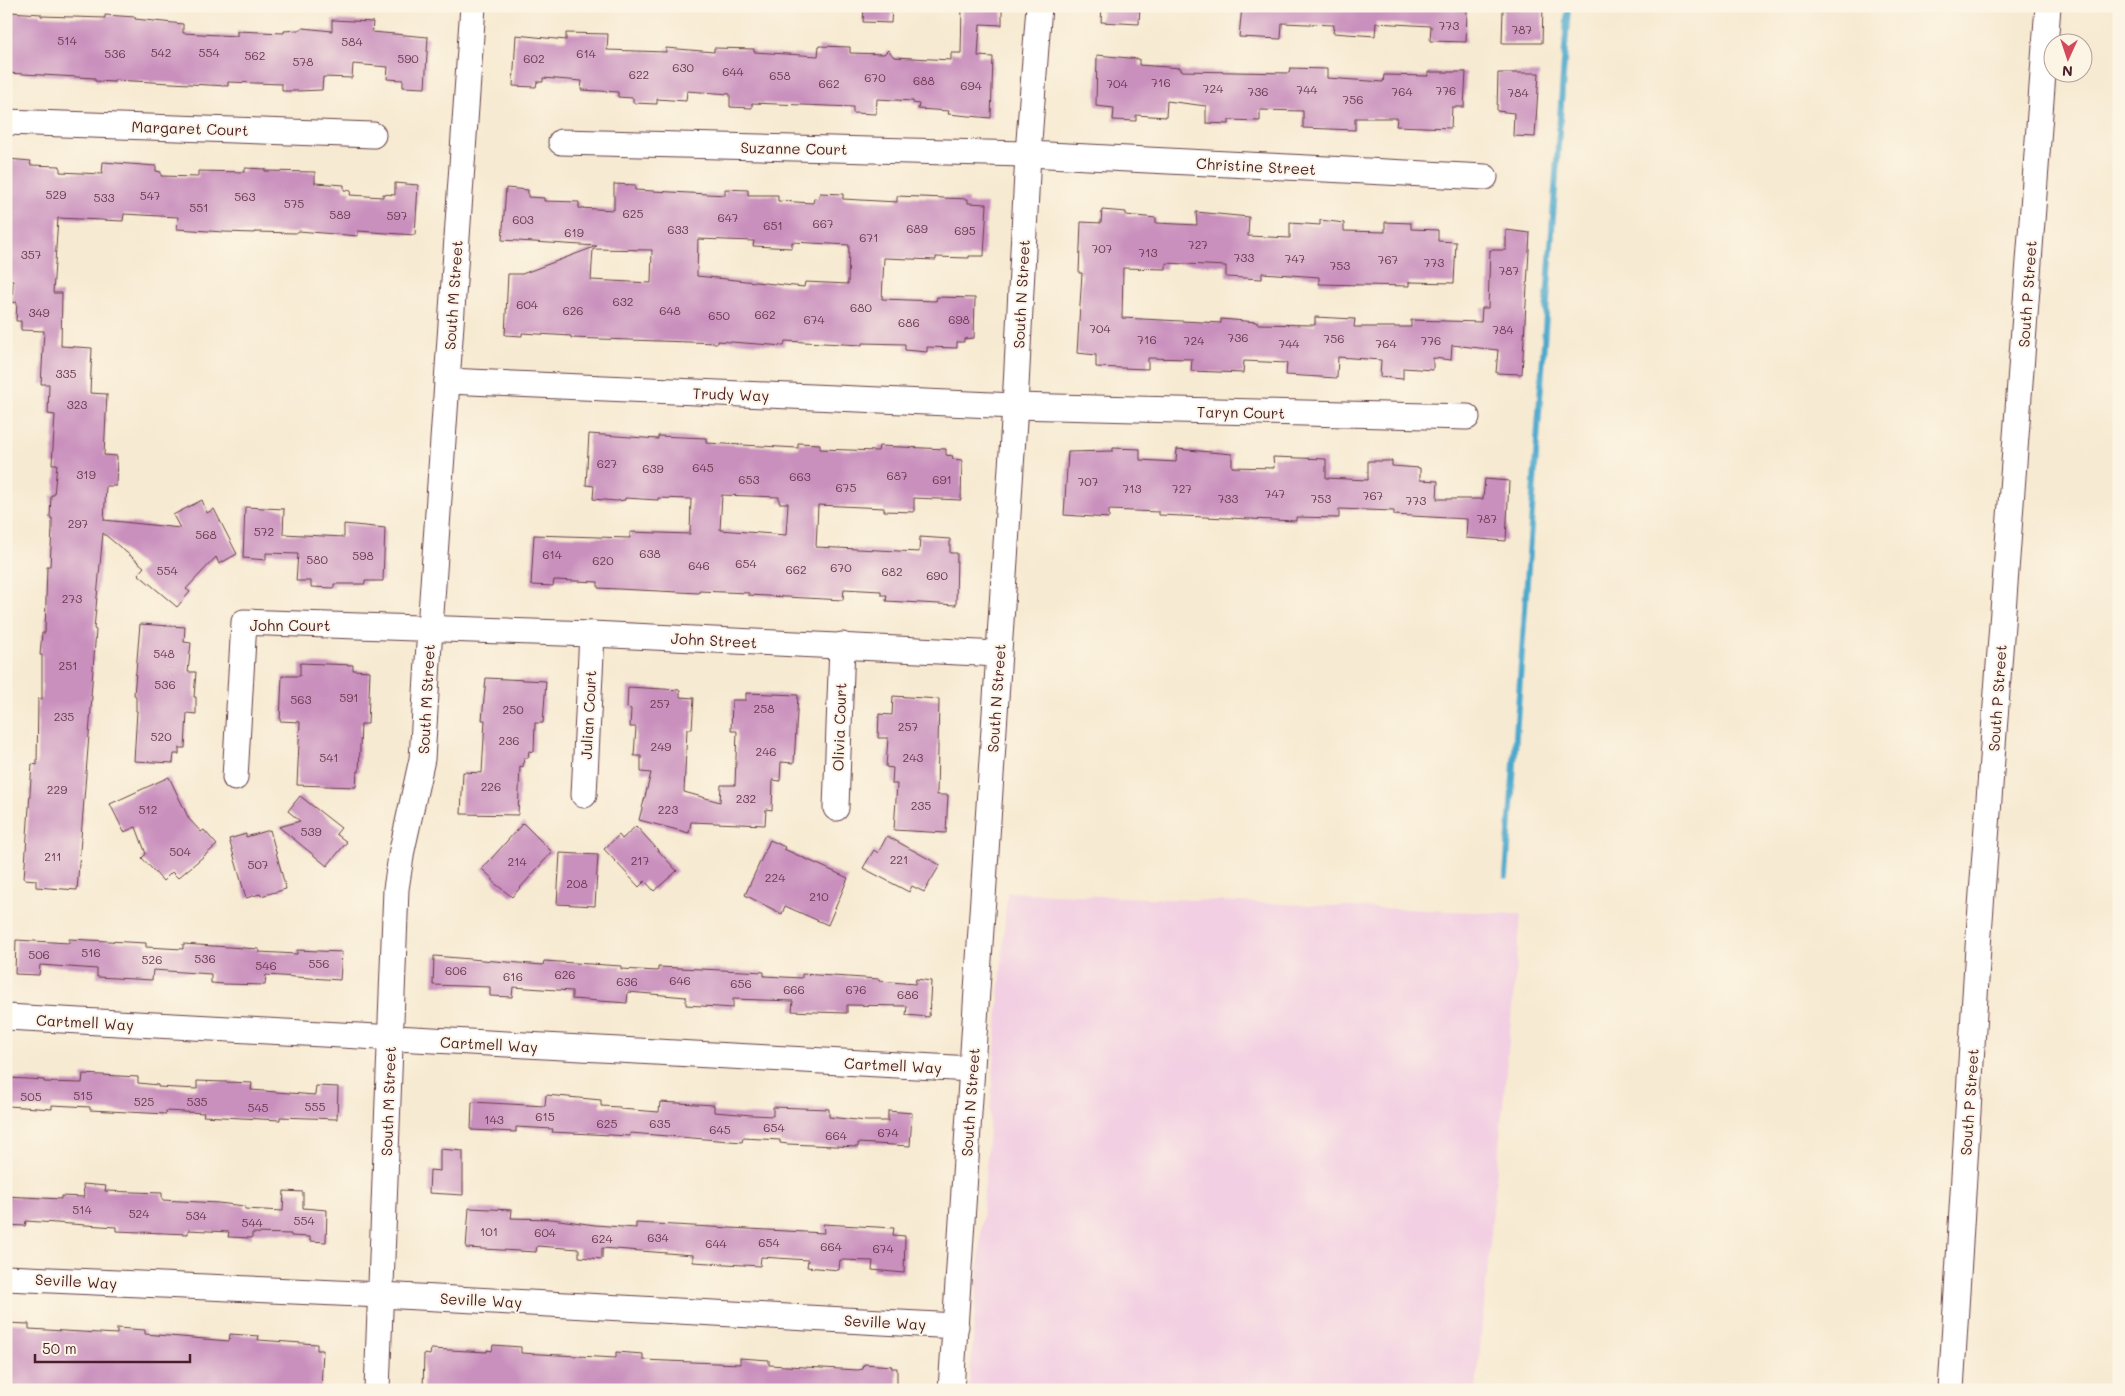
<svg xmlns="http://www.w3.org/2000/svg" width="2125" height="1396" font-family="Mali,sans-serif">
  <style>
    .built { fill: #f2cfe2 }
    .lines { fill: none; stroke-linecap: round; stroke-linejoin: round }
    .stream { stroke: #4ea9cc; stroke-width: 6 }
    .building { fill: #c98fbd; fill-rule: evenodd }
    .minor-casing { stroke: #643d44; stroke-width: 27 }
    .minor { stroke: #fff; stroke-width: 25 }
    .labels { text-anchor: middle; dominant-baseline: central; stroke-width: 4; stroke-linejoin: round; paint-order: stroke }
    .number-label { font-size: 12px; fill: #6a3b50 }
    .street-label { font-size: 15px; fill: #4a1f2b; stroke: #fcf5e5 }
  </style>
  <rect width="100%" height="100%" fill="#fcf5e5"/>
  <filter id="ink" filterUnits="userSpaceOnUse"><feTurbulence type="fractalNoise" baseFrequency=".02" numOctaves="2"/><feDisplacementMap in="SourceGraphic" scale="10" xChannelSelector="R" yChannelSelector="G"/><feConvolveMatrix kernelMatrix="1 2 1 2 8 2 1 2 1" color-interpolation-filters="sRGB"/></filter>
  <filter id="wash" filterUnits="userSpaceOnUse"><feTurbulence type="fractalNoise" baseFrequency=".0096" numOctaves="4" result="noise"/><feDisplacementMap in="SourceGraphic" scale="20" xChannelSelector="R" yChannelSelector="G"/><feGaussianBlur stdDeviation="1.12" result="paint"/><feColorMatrix in="noise" values="0 0 0 0 0 0 0 0 0 0 0 0 0 0 0 0 0 1.4 0 .05"/><feComposite in="paint" operator="in"/></filter>
  <g filter="url(#wash)">
    <rect width="100%" height="100%" fill="#f7ead2"/>
    <polygon class="built" points="1007,892 1521,914 1476,1390 969,1390"/>
    <g class="lines">
      <polyline class="stream" points="1506,876 1568,6"/>
    </g>
    <g id="blocks">
      <g class="building">
        <polygon points="864,6 892,6 891,23 863,22"/>
        <polygon points="962,6 1002,6 1002,25 980,24 978,56 993,57 991,118 948,114 949,111 918,109 919,104 913,103 913,101 877,99 876,114 853,113 853,107 752,103 752,108 730,107 730,94 687,91 686,101 657,99 657,104 633,103 633,98 618,97 618,92 581,90 582,81 543,78 543,82 537,82 536,87 513,86 516,35 566,40 566,33 608,34 607,50 666,52 666,48 714,52 714,48 754,49 754,52 818,56 819,46 850,47 850,53 884,54 888,50 894,57 951,60 951,53 961,53"/>
        <polygon points="1102,6 1140,6 1139,24 1101,22"/>
        <polygon points="1242,6 1455,6 1455,10 1467,10 1466,42 1430,41 1431,26 1376,23 1375,36 1333,33 1334,25 1282,23 1281,39 1239,37"/>
        <polygon points="1520,6 1543,6 1542,43 1502,43 1503,9 1520,9"/>
        <polygon points="10,12 41,14 41,16 105,18 105,15 135,17 135,19 183,24 183,33 237,36 237,31 284,33 284,31 298,30 303,28 332,31 332,20 373,22 372,32 428,37 425,88 403,87 403,80 387,79 388,67 353,64 352,78 323,77 322,90 298,91 282,91 282,84 228,82 228,86 114,80 114,82 95,81 95,78 6,73 6,27 10,27"/>
        <polygon points="1097,55 1139,59 1139,65 1181,68 1181,71 1289,73 1290,68 1327,69 1327,78 1383,82 1384,75 1428,76 1428,72 1466,72 1464,107 1452,107 1451,128 1396,126 1397,118 1355,118 1355,130 1303,128 1303,111 1260,110 1260,121 1229,120 1229,124 1206,123 1206,106 1167,101 1166,117 1136,115 1136,121 1113,120 1114,108 1096,106"/>
        <polygon points="1498,73 1539,73 1535,137 1513,136 1514,113 1497,111"/>
        <polygon points="8,159 31,161 30,165 60,166 60,172 102,174 103,162 156,166 156,171 161,172 161,176 198,177 198,171 245,172 245,168 265,169 265,171 315,172 315,183 344,185 344,190 351,191 350,195 383,197 383,194 395,195 395,183 418,185 415,235 358,231 358,236 299,231 296,233 255,232 255,233 224,232 177,229 178,217 124,214 123,221 58,218 53,293 62,293 61,346 92,348 90,393 107,394 104,455 117,456 116,486 106,486 104,520 180,528 173,515 202,500 207,513 214,509 237,554 219,564 216,557 186,589 190,592 177,607 138,574 144,567 103,533 94,629 96,630 91,696 92,696 77,890 36,887 36,880 24,879 32,764 37,765 38,699 42,699 42,655 40,655 42,633 45,633 47,566 50,566 52,529 52,518 50,518 51,495 54,495 57,464 52,464 55,415 48,414 49,384 41,384 44,331 21,330 21,321 16,321 17,302 12,303 13,281 6,280 6,165 8,165"/>
        <path d="M614,184l21,1v5l90,5v-6l23,1v5h30v6l35,2 1,-5 5,1 1,-6 23,1v5l54,3v-6l71,3v4l19,1 -3,52h-15v2l-33,-1v3l-52,-2 -2,41 54,2 1,-4 38,1 -1,40 -10,1v3h-7v6l-30,-1v5l-22,-2v-6l-43,-1v2l-77,-4 -1,5 -66,-5v2l-147,-5v-2l-49,-3v3l-17,-1 3,-61h14l75,-28 -95,-6 4,-52 22,2v7l16,1v3l35,1v6l35,2zM698,239l56,2 -1,5 39,2v-6l57,3 -1,39 -43,-2 -1,5 -107,-11zM593,249l59,1 -1,33 -60,-3z"/>
        <polygon points="1102,210 1126,212 1126,215 1156,218 1156,223 1197,225 1196,212 1249,217 1248,236 1290,238 1290,223 1320,225 1320,220 1344,223 1344,231 1385,232 1385,222 1411,223 1411,229 1438,230 1438,241 1456,242 1454,283 1409,282 1409,286 1319,284 1319,277 1262,273 1262,279 1226,277 1226,266 1166,263 1166,269 1123,268 1122,318 1221,323 1221,319 1257,322 1257,324 1315,325 1315,317 1355,319 1354,327 1411,327 1411,320 1481,322 1482,308 1488,308 1490,250 1506,250 1506,230 1530,233 1522,374 1496,373 1498,350 1452,345 1451,360 1433,358 1433,370 1403,368 1403,379 1380,377 1381,360 1338,357 1337,378 1286,375 1287,363 1244,361 1243,373 1191,371 1192,359 1148,358 1148,369 1096,367 1096,355 1077,353 1082,273 1079,273 1081,222 1101,223"/>
        <path d="M589,434l69,5v-3l48,2v5l92,5v-5l22,1v5l58,2 1,-5 67,3v6l7,1 -1,3 10,1 -1,40 -47,-2v14l-30,-1v-3l-66,-3 -2,42 103,5 1,-15 30,2v14h7l-1,52 -70,-4 1,-6h-6v-4l-37,-2 -1,11 -95,-5 1,-2 -50,-2v2l-101,-5v-6l-44,-2 -1,6 -22,-1 3,-50 96,3v-6l60,2 1,-35 -33,-1v2l-33,-2v2l-9,1 -23,-2 1,-13 -8,-1zM722,495l57,2v6h9l-2,32 -66,-5z"/>
        <polygon points="1113,448 1140,449 1140,460 1176,462 1177,449 1232,454 1232,467 1274,468 1273,457 1326,459 1326,478 1368,480 1368,461 1392,461 1392,466 1420,468 1420,480 1438,481 1437,499 1483,499 1485,479 1509,481 1506,541 1466,538 1467,519 1394,515 1394,511 1339,509 1339,518 1296,517 1296,521 1159,515 1159,512 1109,510 1109,518 1064,515 1068,452 1113,451"/>
        <polygon points="245,507 284,509 283,534 344,537 344,524 385,528 383,581 365,581 365,584 334,584 334,588 311,587 311,581 296,581 298,554 266,553 266,560 243,558"/>
        <polygon points="140,624 185,627 184,642 191,643 188,672 196,672 194,697 196,697 196,714 187,713 185,748 179,748 179,754 174,754 173,763 134,761 137,711 136,711 136,696 134,695"/>
        <polygon points="300,663 353,665 353,670 370,671 368,724 361,724 359,772 357,772 356,787 297,785 300,722 280,721 282,676 300,676"/>
        <polygon points="486,678 546,681 543,723 535,723 534,752 529,751 528,758 524,758 523,767 520,766 518,815 461,814 463,772 482,773 485,720 482,720"/>
        <polygon points="628,687 680,690 680,697 694,698 692,729 687,729 684,792 720,802 721,785 735,785 737,731 731,731 732,700 746,700 746,693 798,695 794,763 781,762 780,781 773,780 772,810 766,809 765,825 691,822 689,833 639,820 651,773 641,772 641,756 634,756 636,727 630,727 631,709 627,708"/>
        <polygon points="893,696 939,699 937,795 948,795 946,833 894,830 897,784 892,784 893,768 886,767 888,738 878,738 879,714 892,715"/>
        <polygon points="169,777 189,819 201,832 204,830 217,845 178,878 172,872 163,881 142,858 146,854 136,827 124,832 110,804"/>
        <polygon points="300,796 341,828 336,834 347,842 327,866 279,827 300,821 288,811"/>
        <polygon points="523,823 552,852 512,897 493,882 493,879 482,869"/>
        <polygon points="636,826 677,871 654,891 645,881 639,887 604,849 619,835 622,839"/>
        <polygon points="270,830 286,889 261,896 260,894 246,898 229,839 246,834 246,837"/>
        <polygon points="887,836 940,865 924,892 912,886 909,892 863,868 874,850 878,853"/>
        <polygon points="770,840 785,847 784,849 848,878 828,925 785,906 782,914 745,895"/>
        <polygon points="560,853 598,855 595,906 557,904"/>
        <polygon points="69,939 146,943 146,947 183,949 183,944 259,949 259,952 297,954 297,950 342,952 340,980 266,975 265,985 224,984 211,983 211,974 153,970 152,980 97,977 97,969 40,965 39,975 15,974 16,940 69,943"/>
        <polygon points="434,956 543,965 544,961 621,966 621,969 658,971 658,967 764,972 764,976 802,978 802,974 879,979 879,981 915,984 916,979 931,981 929,1017 906,1015 907,1006 847,1005 847,1013 815,1012 792,1011 793,1001 733,999 733,1008 718,1007 686,1005 686,997 628,992 627,1003 572,999 572,991 513,987 512,997 490,996 490,987 433,985"/>
        <polygon points="83,1074 138,1077 138,1083 158,1085 158,1087 197,1089 197,1081 252,1083 251,1090 315,1095 316,1086 338,1087 337,1119 280,1117 280,1120 203,1116 204,1113 166,1111 166,1114 90,1110 90,1107 52,1105 52,1109 8,1106 9,1078 44,1080 44,1082 82,1083"/>
        <polygon points="546,1095 601,1100 601,1106 620,1107 620,1109 659,1112 660,1102 714,1105 714,1112 752,1115 773,1116 773,1107 829,1109 829,1117 866,1121 888,1121 888,1111 912,1113 910,1146 858,1143 858,1147 788,1144 780,1143 780,1140 743,1138 742,1142 630,1133 630,1136 552,1132 553,1129 516,1127 516,1132 471,1130 472,1102 545,1106"/>
        <polygon points="440,1149 463,1151 463,1195 429,1193 430,1170 440,1171"/>
        <polygon points="83,1184 106,1186 105,1191 162,1193 162,1200 218,1203 245,1206 245,1209 283,1211 284,1191 303,1192 303,1208 327,1210 326,1242 310,1241 310,1237 291,1236 291,1234 252,1233 252,1238 228,1237 229,1232 188,1230 188,1234 116,1231 116,1227 26,1221 25,1226 6,1225 6,1196 61,1199 61,1196 84,1197"/>
        <polygon points="469,1208 512,1210 511,1218 552,1219 595,1225 636,1228 636,1223 824,1233 823,1224 894,1228 893,1235 905,1236 904,1273 872,1270 873,1261 840,1260 839,1270 807,1267 808,1260 761,1257 760,1266 693,1262 693,1255 602,1248 602,1259 579,1257 579,1249 537,1246 536,1252 466,1248"/>
        <polygon points="6,1323 29,1324 29,1329 117,1334 117,1328 145,1330 145,1334 229,1341 230,1334 259,1336 258,1340 317,1344 317,1350 323,1350 321,1390 6,1390"/>
        <polygon points="493,1345 521,1347 521,1353 616,1358 616,1352 643,1354 643,1360 740,1364 740,1358 769,1360 769,1365 858,1370 863,1369 864,1364 892,1366 891,1368 897,1368 897,1390 423,1390 424,1354 430,1355 431,1349 487,1352 487,1350 492,1351"/>
      </g>
    </g>
  </g>
  <g filter="url(#ink)">
    <use href="#blocks" fill-opacity="0" stroke="#643d44" stroke-width="1"/>
    <g class="lines">
      <defs>
        <g id="minor">
          <polyline points="6,122 373,135"/>
          <polyline points="561,142 1028,154 1485,177"/>
          <polyline points="447,381 1015,406 1467,417"/>
          <polyline points="235,778 244,622 592,634 999,654"/>
          <polyline points="584,795 592,634"/>
          <polyline points="836,808 842,645"/>
          <polyline points="6,1017 972,1069"/>
          <polyline points="6,1278 381,1295 956,1326"/>
          <polyline points="377,1390 396,889 402,850 422,759 430,628 473,6"/>
          <polyline points="951,1390 1015,406 1028,154 1039,6"/>
          <polyline points="1951,1390 1978,947 2048,6"/>
        </g>
      </defs>
      <use href="#minor" class="minor-casing"/>
      <use href="#minor" class="minor"/>
    </g>
  </g>
  <g class="labels">
    <g class="number-label">
      <text x="1449" y="25">773</text>
      <text x="1522" y="29">787</text>
      <text x="67" y="40">514</text>
      <text x="352" y="41">584</text>
      <text x="161" y="52">542</text>
      <text x="209" y="52">554</text>
      <text x="115" y="53">536</text>
      <text x="586" y="53">614</text>
      <text x="255" y="55">562</text>
      <text x="408" y="58">590</text>
      <text x="534" y="58">602</text>
      <text x="303" y="61">578</text>
      <text x="683" y="67">630</text>
      <text x="733" y="71">644</text>
      <text x="639" y="74">622</text>
      <text x="780" y="75">658</text>
      <text x="875" y="77">670</text>
      <text x="924" y="80">688</text>
      <text x="1161" y="82">716</text>
      <text x="829" y="83">662</text>
      <text x="1117" y="83">704</text>
      <text x="971" y="85">694</text>
      <text x="1213" y="88">724</text>
      <text x="1307" y="89">744</text>
      <text x="1446" y="90">776</text>
      <text x="1258" y="91">736</text>
      <text x="1402" y="91">764</text>
      <text x="1518" y="92">784</text>
      <text x="1353" y="99">756</text>
      <text x="56" y="194">529</text>
      <text x="150" y="195">547</text>
      <text x="245" y="196">563</text>
      <text x="104" y="197">533</text>
      <text x="294" y="203">575</text>
      <text x="199" y="207">551</text>
      <text x="633" y="213">625</text>
      <text x="340" y="214">589</text>
      <text x="397" y="215">597</text>
      <text x="728" y="217">647</text>
      <text x="523" y="219">603</text>
      <text x="823" y="223">667</text>
      <text x="773" y="225">651</text>
      <text x="917" y="228">689</text>
      <text x="678" y="229">633</text>
      <text x="965" y="230">695</text>
      <text x="574" y="232">619</text>
      <text x="869" y="237">671</text>
      <text x="1198" y="244">727</text>
      <text x="1102" y="248">707</text>
      <text x="1148" y="252">713</text>
      <text x="31" y="254">357</text>
      <text x="1244" y="257">733</text>
      <text x="1295" y="258">747</text>
      <text x="1388" y="259">767</text>
      <text x="1434" y="262">773</text>
      <text x="1340" y="265">753</text>
      <text x="1509" y="270">787</text>
      <text x="623" y="301">632</text>
      <text x="527" y="304">604</text>
      <text x="861" y="307">680</text>
      <text x="573" y="310">626</text>
      <text x="670" y="310">648</text>
      <text x="39" y="312">349</text>
      <text x="765" y="314">662</text>
      <text x="719" y="315">650</text>
      <text x="814" y="319">674</text>
      <text x="959" y="319">698</text>
      <text x="909" y="322">686</text>
      <text x="1100" y="328">704</text>
      <text x="1503" y="329">784</text>
      <text x="1238" y="337">736</text>
      <text x="1334" y="338">756</text>
      <text x="1147" y="339">716</text>
      <text x="1194" y="340">724</text>
      <text x="1431" y="340">776</text>
      <text x="1289" y="343">744</text>
      <text x="1386" y="343">764</text>
      <text x="66" y="373">335</text>
      <text x="77" y="404">323</text>
      <text x="607" y="463">627</text>
      <text x="703" y="467">645</text>
      <text x="653" y="468">639</text>
      <text x="86" y="474">319</text>
      <text x="897" y="475">687</text>
      <text x="800" y="476">663</text>
      <text x="749" y="479">653</text>
      <text x="942" y="479">691</text>
      <text x="1088" y="481">707</text>
      <text x="846" y="487">675</text>
      <text x="1132" y="488">713</text>
      <text x="1182" y="488">727</text>
      <text x="1275" y="493">747</text>
      <text x="1373" y="495">767</text>
      <text x="1228" y="498">733</text>
      <text x="1321" y="498">753</text>
      <text x="1416" y="500">773</text>
      <text x="1487" y="518">787</text>
      <text x="78" y="523">297</text>
      <text x="264" y="531">572</text>
      <text x="206" y="534">568</text>
      <text x="650" y="553">638</text>
      <text x="552" y="554">614</text>
      <text x="363" y="555">598</text>
      <text x="317" y="559">580</text>
      <text x="603" y="560">620</text>
      <text x="746" y="563">654</text>
      <text x="699" y="565">646</text>
      <text x="841" y="567">670</text>
      <text x="796" y="569">662</text>
      <text x="167" y="570">554</text>
      <text x="892" y="571">682</text>
      <text x="937" y="575">690</text>
      <text x="72" y="598">273</text>
      <text x="164" y="653">548</text>
      <text x="68" y="665">251</text>
      <text x="165" y="684">536</text>
      <text x="349" y="697">591</text>
      <text x="301" y="699">563</text>
      <text x="660" y="703">257</text>
      <text x="764" y="708">258</text>
      <text x="513" y="709">250</text>
      <text x="64" y="716">235</text>
      <text x="908" y="726">257</text>
      <text x="161" y="736">520</text>
      <text x="509" y="740">236</text>
      <text x="661" y="746">249</text>
      <text x="766" y="751">246</text>
      <text x="329" y="757">541</text>
      <text x="913" y="757">243</text>
      <text x="491" y="786">226</text>
      <text x="57" y="789">229</text>
      <text x="746" y="798">232</text>
      <text x="921" y="805">235</text>
      <text x="148" y="809">512</text>
      <text x="668" y="809">223</text>
      <text x="311" y="831">539</text>
      <text x="180" y="851">504</text>
      <text x="53" y="856">211</text>
      <text x="899" y="859">221</text>
      <text x="640" y="860">217</text>
      <text x="517" y="861">214</text>
      <text x="258" y="864">507</text>
      <text x="775" y="877">224</text>
      <text x="577" y="883">208</text>
      <text x="819" y="896">210</text>
      <text x="91" y="952">516</text>
      <text x="39" y="954">506</text>
      <text x="205" y="958">536</text>
      <text x="152" y="959">526</text>
      <text x="319" y="963">556</text>
      <text x="266" y="965">546</text>
      <text x="456" y="970">606</text>
      <text x="565" y="974">626</text>
      <text x="513" y="976">616</text>
      <text x="680" y="980">646</text>
      <text x="627" y="981">636</text>
      <text x="741" y="983">656</text>
      <text x="794" y="989">666</text>
      <text x="856" y="989">676</text>
      <text x="908" y="994">686</text>
      <text x="83" y="1095">515</text>
      <text x="31" y="1096">505</text>
      <text x="144" y="1101">525</text>
      <text x="197" y="1101">535</text>
      <text x="315" y="1106">555</text>
      <text x="258" y="1107">545</text>
      <text x="545" y="1116">615</text>
      <text x="494" y="1119">143</text>
      <text x="607" y="1123">625</text>
      <text x="660" y="1123">635</text>
      <text x="774" y="1127">654</text>
      <text x="720" y="1129">645</text>
      <text x="888" y="1132">674</text>
      <text x="836" y="1135">664</text>
      <text x="82" y="1209">514</text>
      <text x="139" y="1213">524</text>
      <text x="196" y="1215">534</text>
      <text x="304" y="1220">554</text>
      <text x="252" y="1222">544</text>
      <text x="489" y="1231">101</text>
      <text x="545" y="1232">604</text>
      <text x="658" y="1237">634</text>
      <text x="602" y="1238">624</text>
      <text x="769" y="1242">654</text>
      <text x="716" y="1243">644</text>
      <text x="831" y="1246">664</text>
      <text x="883" y="1248">674</text>
    </g>
    <g class="street-label">
      <text transform="translate(190 128) rotate(2)">Margaret Court</text>
      <text transform="translate(794 148) rotate(1)">Suzanne Court</text>
      <text transform="translate(1256 166) rotate(3)">Christine Street</text>
      <text transform="translate(1021 294) rotate(-87)">South N Street</text>
      <text transform="translate(2027 294) rotate(-86)">South P Street</text>
      <text transform="translate(453 295) rotate(-86)">South M Street</text>
      <text transform="translate(731 394) rotate(2)">Trudy Way</text>
      <text transform="translate(1241 412) rotate(1)">Taryn Court</text>
      <text x="290" y="625">John Court</text>
      <text transform="translate(714 640) rotate(3)">John Street</text>
      <text transform="translate(996 698) rotate(-86)">South N Street</text>
      <text transform="translate(1997 698) rotate(-86)">South P Street</text>
      <text transform="translate(426 699) rotate(-87)">South M Street</text>
      <text transform="translate(588 715) rotate(-87)">Julian Court</text>
      <text transform="translate(839 727) rotate(-88)">Olivia Court</text>
      <text transform="translate(85 1022) rotate(3)">Cartmell Way</text>
      <text transform="translate(489 1044) rotate(3)">Cartmell Way</text>
      <text transform="translate(893 1065) rotate(3)">Cartmell Way</text>
      <text transform="translate(388 1101) rotate(-88)">South M Street</text>
      <text transform="translate(970 1102) rotate(-86)">South N Street</text>
      <text transform="translate(1969 1102) rotate(-86)">South P Street</text>
      <text transform="translate(76 1281) rotate(3)">Seville Way</text>
      <text transform="translate(481 1300) rotate(3)">Seville Way</text>
      <text transform="translate(885 1322) rotate(3)">Seville Way</text>
    </g>
  </g>
  <rect width="2125" height="1396" fill="none" stroke="#fcf5e5" stroke-width="25"/>
  <g transform="translate(2068 58) rotate(183)"><circle r="24" fill="#fcf5e5" stroke="#b59f9b"/>
  <path d="M0-4L9 19L0 12L-9 19Z" fill="#d1495b"/>
  <text y="-8" font-size="14" font-weight="bold" text-anchor="middle" fill="#4a1f2b">N</text>
  </g>
  <path d="M35 1354v8h155v-8" fill="none" stroke="#4a1f2b" stroke-width="2.5"/>
  <text x="42" y="1354" font-size="15" fill="#4a1f2b" stroke="#fcf5e5" stroke-width="4" paint-order="stroke">50 m</text>
</svg>
